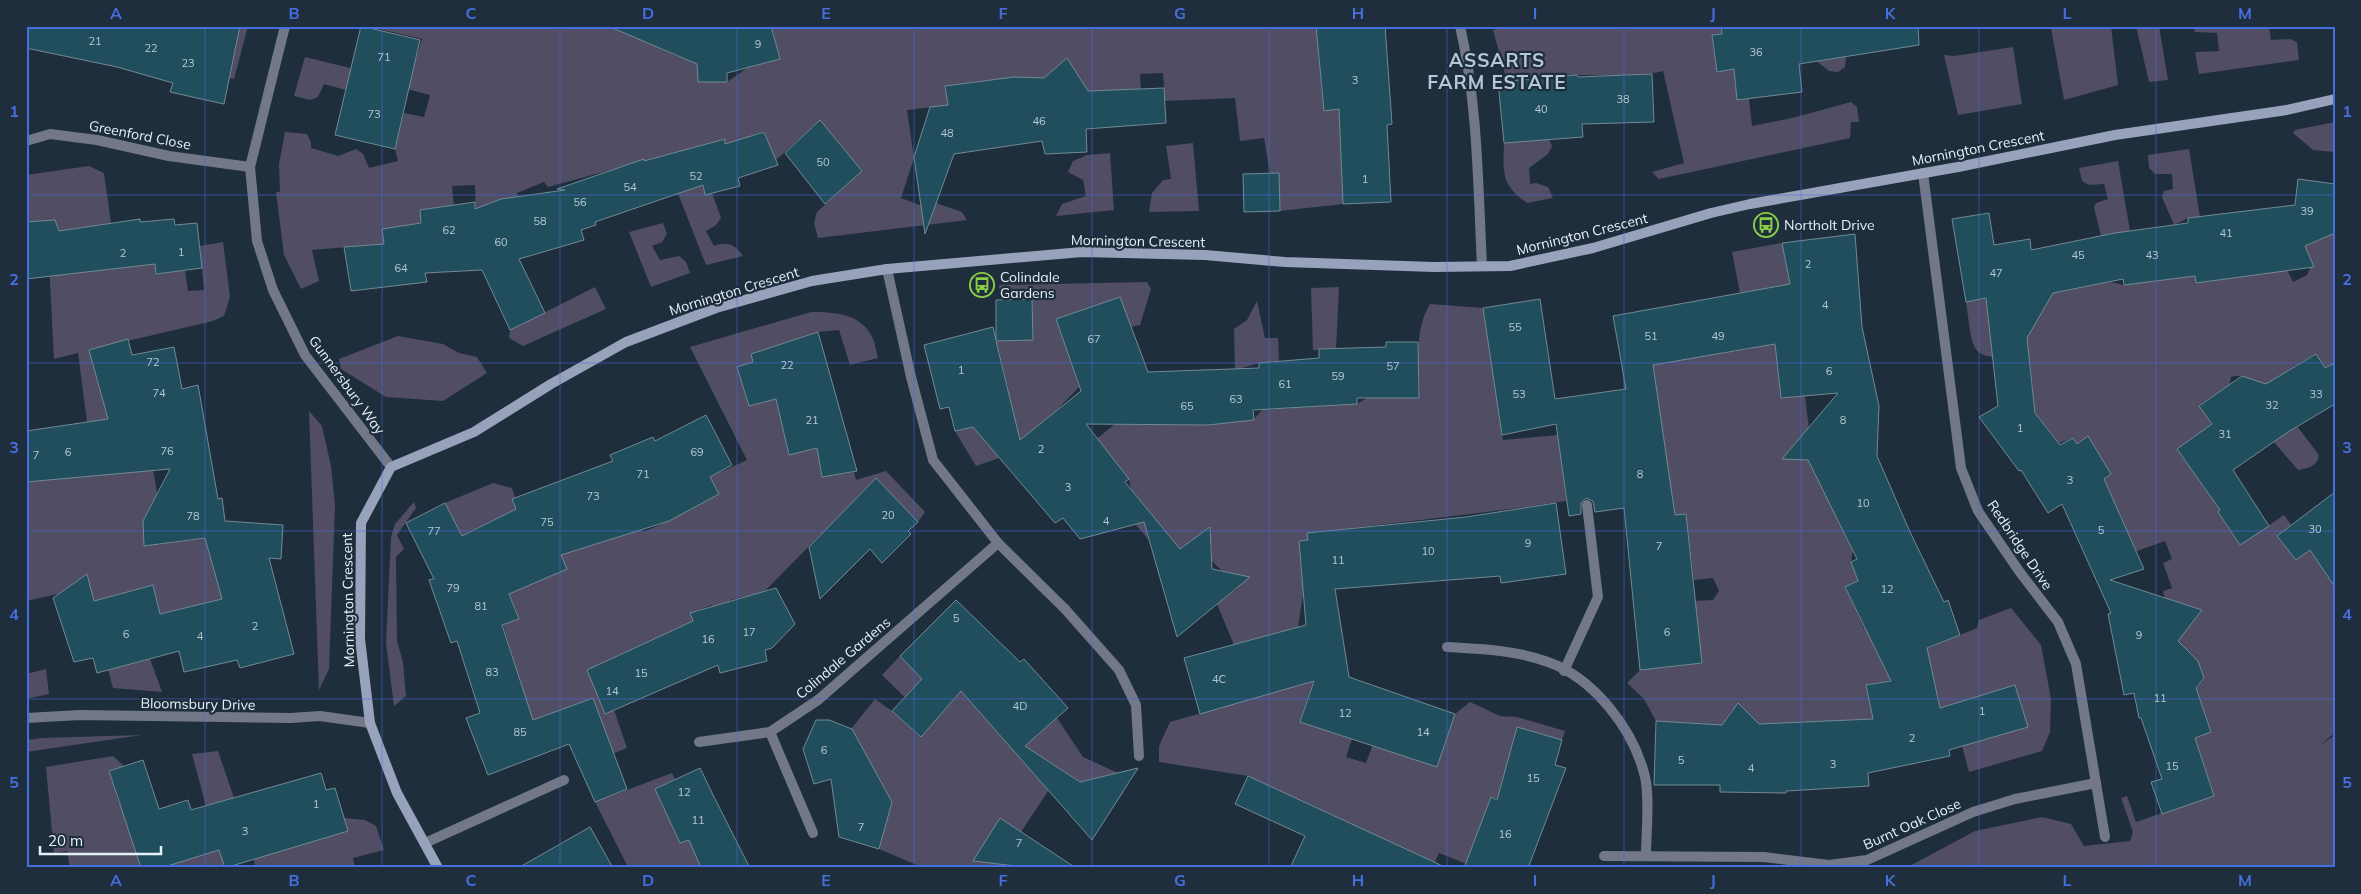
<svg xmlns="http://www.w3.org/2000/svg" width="2361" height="894" font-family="Mulish,sans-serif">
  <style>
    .green { fill: #514d64 }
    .building { fill: #214e5d; stroke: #718a94 }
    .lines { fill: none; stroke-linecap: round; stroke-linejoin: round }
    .lane { stroke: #727887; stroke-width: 10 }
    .street { stroke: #727887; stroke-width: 10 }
    .secondary { stroke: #99a2bb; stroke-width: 10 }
    .grid { fill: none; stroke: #456edf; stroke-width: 1; stroke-opacity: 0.55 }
    .labels { text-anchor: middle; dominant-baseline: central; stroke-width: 4.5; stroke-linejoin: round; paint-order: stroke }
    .number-label { font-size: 11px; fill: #b5c8d2 }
    .street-label { font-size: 14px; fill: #e6f0f9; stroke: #1f2e3c }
    .poi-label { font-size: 14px; fill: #e6f0f9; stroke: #1f2e3c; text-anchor: start }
    .district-label { font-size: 19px; font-weight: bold; letter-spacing: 1px; fill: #b4c7d9; stroke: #1f2e3c }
    .neatline { fill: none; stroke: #456edf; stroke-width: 2 }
    .grid-label { font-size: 16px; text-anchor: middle; font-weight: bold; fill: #456edf }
  </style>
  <rect width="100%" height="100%" fill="#1f2e3c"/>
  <g class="green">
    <polygon points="240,26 248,26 234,79 229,78"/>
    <polygon points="366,26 643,26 645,42 679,57 697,53 698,82 727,82 747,68 780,59 772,29 779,26 1319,26 1329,44 1318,51 1324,110 1347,109 1343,204 1280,211 1279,174 1270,173 1264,138 1240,141 1235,98 1165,101 1163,73 1140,74 1141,89 1084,92 1072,66 1060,64 1051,78 1034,78 1035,95 982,103 979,81 945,86 948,105 907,110 914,158 901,198 933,210 936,203 962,212 967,220 818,238 814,223 817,212 861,171 820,120 776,160 764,131 737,141 743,158 707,144 548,187 544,182 517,193 519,203 476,216 475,185 452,186 454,206 420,210 420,224 385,253 372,245 312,250 319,281 301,289 284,255 276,192 280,192 279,164 285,132 307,134 311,142 311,148 338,156 356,149 363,154 369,168 398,161 395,149 404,113 424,117 430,95 407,89 422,39"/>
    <path d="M1508,26h213l1,8 -10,1 5,36 17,-1 3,29h12l3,27 40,-8 59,-16 6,5 2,15h-8l-1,16 -191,41 -7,-7 32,-9 -21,-92c-28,7 -58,4 -86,4 -23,-1 -47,4 -70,6l-14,-51z"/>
    <polygon points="2064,26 2111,26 2118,85 2064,100 2051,28"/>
    <polygon points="2136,26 2159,26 2168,80 2149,82"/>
    <polygon points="2193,26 2269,26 2271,40 2290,39 2297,42 2299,60 2199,74 2195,52 2219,51 2217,33 2195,32"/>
    <polygon points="2013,47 2022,104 1958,115 1944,55 1954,56"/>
    <polygon points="1846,56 1845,67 1838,72 1829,71 1814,59"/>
    <polygon points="305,57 350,68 356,70 349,76 346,90 324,84 318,97 310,100 294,96"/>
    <polygon points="2335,122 2335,152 2313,150 2293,133 2295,130"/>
    <path d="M1549,139l3,7 -4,8 -19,14 1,16 6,-1 12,4 5,11 -26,5c-26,-18 -24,-31 -23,-60z"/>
    <polygon points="1193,143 1199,211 1149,212 1152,193 1163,180 1171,179 1166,146"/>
    <polygon points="2189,149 2200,217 2188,218 2174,225 2162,197 2164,191 2173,189 2172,174 2155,174 2149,168 2148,155"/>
    <polygon points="1110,153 1114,210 1056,216 1062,204 1086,196 1083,180 1068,172 1073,161 1087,155"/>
    <polygon points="2118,161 2130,231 2101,236 2094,207 2096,203 2108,199 2104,184 2089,185 2082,181 2079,168"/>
    <polygon points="89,166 104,173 111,223 98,225 105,270 155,264 156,274 185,270 188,291 204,290 200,246 223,242 230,297 224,316 213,321 89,350 151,458 160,509 144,537 153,545 218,537 222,599 160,614 157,603 123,593 102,599 104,609 71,591 26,601 26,482 94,475 78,353 54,359 49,263 59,231 54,220 29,222 26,175"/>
    <path d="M702,184l3,11 7,-2 9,25 -6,8 -9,5 8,15c14,-5 21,-1 29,10l-37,9 -29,-74z"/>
    <polygon points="663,223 667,234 662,242 652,246 660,260 679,256 686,262 690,273 651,287 629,232"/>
    <path d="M2335,233v130l-10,5 -10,-14 -22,13 7,11 -29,19c-12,-9 -24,-25 -40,-20l-1,8 -31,20 13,19 -35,25 28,40 23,16 -10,7 22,33 44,-30 14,19 -6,21 6,3 12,-8 25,35v148l-16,13 16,-11v133h-429l69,-37 67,-14 29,7 13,22 46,-5 3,-9 -12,-34 6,-2 9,26 78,-27 -19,-57 16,-6 -5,-16 -20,-26 12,-3 6,-9 -6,-17 -7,-8 -12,3 -16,-65 9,-3 -9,-25 9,-4 -7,-18 -48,17 -6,-13 18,-9 -13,-31 -31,-15 26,-16 -23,-37 -11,7 -4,-6 -14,5 -40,-50 14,-3 -4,-34c-60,4 -55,2 -63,-54l30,-5 57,-33 6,28 51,-10 14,3 149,-44 20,41 14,-7 5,-12 -7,-17z"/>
    <polygon points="1782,243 1790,285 1797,369 1778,373 1781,398 1805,396 1810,437 1800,438 1794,445 1797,459 1813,460 1877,452 1877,457 1820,483 1853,550 1851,562 1858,581 1845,587 1864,628 1879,623 1929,648 1977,628 1979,620 2011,608 2041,645 2051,699 2050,732 2042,751 1969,772 1962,746 2027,727 2015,685 1940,708 1938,696 1913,701 1907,677 1866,685 1873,720 1749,727 1746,711 1732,710 1726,719 1727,732 1709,724 1656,721 1644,699 1627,683 1640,670 1702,663 1694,601 1713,600 1719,591 1713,578 1694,580 1686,514 1675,515 1624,390 1622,367 1751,349 1732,252"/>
    <polygon points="1147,282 1151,289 1140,325 1130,327 1120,297 1056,319 1079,387 1057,410 999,458 976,466 955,431 983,424 976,396 1008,388 996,340 1033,340 1032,299 1001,299 999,285"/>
    <polygon points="595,287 606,309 523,346 509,338 510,330"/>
    <polygon points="1339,287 1336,349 1313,350 1311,288"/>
    <polygon points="1257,301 1265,338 1278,338 1279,361 1259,363 1235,370 1234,329 1247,320"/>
    <path d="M1430,304l53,4 20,132 55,-5 8,66c-86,13 -172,22 -258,32v7l-9,1 5,47 -6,39 -64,18 -17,-41 21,-16 -4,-14 -12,-3 -10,-10 -1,-18 -35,9 -15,-20 -12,8 -20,-23 2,-27 -2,-11 -46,-29 37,-30 46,5h42l45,-5 9,-10 95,-6 10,-6h52c2,-33 -7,-64 11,-94z"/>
    <path d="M811,312c21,0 49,1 60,23 4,6 5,16 7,23l-28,7 -11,-35 -21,2 -67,22 2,8 -16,6 8,24 31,7 13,56 28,-7 5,29 32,-5 2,8 30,-9 39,41 -7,10 -85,25 -13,-12 -56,57 -12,25 -5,-21 -17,4 3,14 -16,4 -5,-13 -22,8 8,24 -54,7 -57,26 19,43 8,-3 13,38 -48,19 -6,-24 -42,-22 -10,-24 1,-10 -19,-62 16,-6 -12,-32 -9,-69 -29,14 -6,7 -18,-36 48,-20 19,5 3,10 -2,1 43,44 27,-11 5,15 19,-7 -6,-20 32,-10 10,22 21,-9 -8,-21 41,4 22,-12 -9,-17 37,-17 -57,-113z"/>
    <polygon points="398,336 443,344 459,353 477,357 487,373 443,401 386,397 341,369 339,359"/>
    <polygon points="309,411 322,426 331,466 335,505 329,669 319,690"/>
    <path d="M2297,426l22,29c-2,12 -11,13 -21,15l-25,-29z"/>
    <polygon points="414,502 416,508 397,535 404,549 396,557 397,641 403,662 406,696 394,706 386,643 391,537 395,524"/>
    <polygon points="900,656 916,672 1057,718 1083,757 1118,773 1123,793 1115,804 1062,770 1021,832 1000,818 989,836 1011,850 999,868 924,868 879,849 888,817 870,812 851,729 875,699 892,711 920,737 932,724 882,675"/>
    <polygon points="150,659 162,692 113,688 108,670"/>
    <polygon points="46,669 49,694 26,699 26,674"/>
    <polygon points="1316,673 1300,721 1352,739 1346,757 1366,763 1373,744 1437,766 1455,714 1470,702 1500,716 1517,717 1565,731 1562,740 1517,728 1498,798 1490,798 1467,864 1439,853 1432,868 1383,839 1248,776 1159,762 1159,746 1170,722 1254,698"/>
    <polygon points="142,735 26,752 26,740 43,738"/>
    <polygon points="218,751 234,798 206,806 192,754"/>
    <polygon points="113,756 124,766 109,771 119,804 133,800 124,816 141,868 70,868 67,851 54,853 46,767"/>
    <polygon points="672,773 675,779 656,789 680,843 700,836 701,868 624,868 627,865 595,802"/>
    <polygon points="344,818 365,820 376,826 384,850 353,858 355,868 256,868 251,851 304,844 348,831"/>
    <polygon points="210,820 225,868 161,868"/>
  </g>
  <g class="building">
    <polygon points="26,26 240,26 224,104 170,92 173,83 117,67 26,48"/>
    <polygon points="361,26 420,40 395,149 335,135"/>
    <polygon points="608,26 771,26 780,59 727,73 727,82 698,82 697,64"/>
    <polygon points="1316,26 1385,26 1392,124 1387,125 1391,202 1343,204 1339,109 1324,111"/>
    <polygon points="1721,26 1918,26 1919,45 1799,64 1802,92 1737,100 1734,69 1717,72 1712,35 1722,34"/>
    <polygon points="1067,58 1088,91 1164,88 1166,123 1086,129 1087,152 1045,154 1042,141 954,154 925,234 914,157 930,107 948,105 945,86 1014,77 1044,78"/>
    <polygon points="1652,74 1654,122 1582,124 1583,137 1504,143 1498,82 1577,75 1578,77"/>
    <polygon points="820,120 862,171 825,204 785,153"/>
    <polygon points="764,132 778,165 738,178 740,186 705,195 703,185 595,222 596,225 581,230 584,240 519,259 545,313 510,330 482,270 425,273 427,282 351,291 344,247 384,244 382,229 421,223 420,210 475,202 475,209 501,199 565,190 557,189 644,159 644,161 725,139 725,144"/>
    <polygon points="1279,173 1280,211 1244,212 1243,174"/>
    <polygon points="2298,179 2335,184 2335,233 2305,246 2314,267 2196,283 2195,276 2124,285 2123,279 2053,293 2027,338 2035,413 2060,445 2073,438 2077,444 2088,436 2111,474 2104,479 2144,569 2110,580 2202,610 2178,641 2198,661 2204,678 2196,688 2211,732 2195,738 2214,796 2162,814 2151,782 2162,779 2141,718 2139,718 2134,693 2124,695 2108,614 2111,613 2062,504 2048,513 2021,470 2019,471 1979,417 1998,406 1986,298 1966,302 1952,219 1989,213 1994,245 2030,239 2031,250 2115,233 2188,223 2188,218 2295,205"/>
    <polygon points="140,219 140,222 174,219 175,225 197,223 202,268 156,274 155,264 26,279 26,222 55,220 59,231"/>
    <polygon points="1855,234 1862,327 1879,406 1877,456 1910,532 1944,602 1948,600 1960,635 1927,648 1940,708 2015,685 2028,727 1949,750 1950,756 1868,773 1869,786 1786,791 1786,793 1720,792 1720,785 1654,785 1656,721 1722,725 1738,703 1759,724 1873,719 1866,685 1891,681 1845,587 1858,581 1851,562 1857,559 1808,460 1782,459 1838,393 1781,398 1775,344 1653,365 1675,515 1686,514 1702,663 1640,670 1624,508 1595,512 1593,501 1586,498 1581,503 1581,514 1569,516 1556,424 1502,435 1483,308 1540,299 1555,399 1626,389 1613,316 1790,284 1782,243"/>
    <polygon points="1120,297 1148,372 1259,368 1259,363 1319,358 1319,349 1386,347 1386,342 1418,342 1419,398 1357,398 1357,404 1253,410 1254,420 1208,425 1086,424 1129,479 1125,482 1180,549 1210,527 1212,569 1250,577 1177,637 1144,522 1080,539 1063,518 1055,523 973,427 955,431 949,407 940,409 924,345 993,327 996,340 996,300 1032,299 1033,340 996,341 1020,440 1081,391 1056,319"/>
    <polygon points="818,332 857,471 822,477 817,448 789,455 776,399 749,406 737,367 753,362 751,354"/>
    <polygon points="128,339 132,355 174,347 182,389 198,385 218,499 222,498 225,521 283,525 281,559 269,558 294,654 240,668 237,660 184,672 179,651 97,673 93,658 74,662 53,598 87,574 94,601 153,585 160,614 222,599 205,538 144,546 143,521 170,469 26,482 26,431 108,419 89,350"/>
    <polygon points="2316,354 2325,368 2335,363 2335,404 2288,432 2233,470 2269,526 2240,545 2218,512 2220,510 2177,449 2212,424 2199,406 2242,376 2266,384"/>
    <polygon points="706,415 732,465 710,477 719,494 669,521 561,555 567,569 509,594 519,619 502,625 533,720 593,698 627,789 595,802 569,744 488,775 466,718 480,713 457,641 451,643 429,580 434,579 406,523 445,503 462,536 516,509 512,499 613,461 610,455 653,437 655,441"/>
    <polygon points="876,478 918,522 908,531 911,534 882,563 870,549 820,599 809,547"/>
    <polygon points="2335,492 2335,587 2310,550 2296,560 2277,536"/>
    <polygon points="1556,503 1566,574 1501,583 1500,576 1335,589 1349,677 1455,714 1437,767 1300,722 1314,681 1200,714 1184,658 1306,625 1299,541 1308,540 1307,533 1466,517"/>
    <polygon points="776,588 795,624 772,648 765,650 767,661 720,673 718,665 605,714 587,670 693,621 690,613"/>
    <polygon points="956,600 1020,662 1024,659 1068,708 1025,746 1080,782 1138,768 1092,840 961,691 921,737 892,711 922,679 900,656"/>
    <polygon points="816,720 829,720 852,729 892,802 879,849 839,837 831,779 814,784 803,749"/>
    <polygon points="1517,727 1562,740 1555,765 1566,768 1528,868 1464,868 1491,797 1497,800"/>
    <polygon points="143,760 159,809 188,800 191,810 321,773 326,790 335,788 348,831 225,868 219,850 161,868 141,868 109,771"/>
    <polygon points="700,768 713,795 750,868 701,868 689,840 680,843 655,789"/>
    <polygon points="1248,776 1343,820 1447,868 1290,868 1305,836 1235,804"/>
    <polygon points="1000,818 1076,868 1033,868 973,861"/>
    <polygon points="590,827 613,868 518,868"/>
  </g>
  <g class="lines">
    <g class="lane">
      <polyline points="1065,609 1119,670 1136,705 1139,756"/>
      <polyline points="425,843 564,780"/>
    </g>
    <g class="street">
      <polyline points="285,26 250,167 257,241 273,290 305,355 391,467"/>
      <path d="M1460,26c18,79 18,160 22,240"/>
      <polyline points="26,141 50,134 97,140 169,156 250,167"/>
      <polyline points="1923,173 1961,468 1978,511 2019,571 2058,622 2076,664 2105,837"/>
      <polyline points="887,269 911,377 933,460 998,543 1065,609"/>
      <path d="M1447,647c33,2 69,3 101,15 46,16 86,68 97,115 5,20 1,57 1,79"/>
      <polyline points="1564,671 1598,597 1587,505"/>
      <polyline points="26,718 80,715 291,718 320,716 370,723"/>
      <polyline points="770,732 813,833"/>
      <polyline points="699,742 770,732 818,700 998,543"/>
      <polyline points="1604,856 1764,857 1829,865 1867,860 1973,812 2015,799 2096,783"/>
    </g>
    <polyline class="secondary" points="438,868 397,793 370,723 360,639 361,523 391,467 474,432 551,384 626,342 716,308 812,281 887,269 1082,252 1205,255 1285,262 1434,267 1510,266 1593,248 1711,213 1750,204 1958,167 2115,135 2287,110 2335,99"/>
  </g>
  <path class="grid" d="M205,26v842M382,26v842M560,26v842M737,26v842M914,26v842M1092,26v842M1269,26v842M1447,26v842M1624,26v842M1801,26v842M1979,26v842M2156,26v842M26,195h2309M26,363h2309M26,531h2309M26,699h2309"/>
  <defs>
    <symbol id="bus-ring" viewBox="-11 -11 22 22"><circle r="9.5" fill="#1f2e3c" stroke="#8ace47" stroke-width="1.5"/><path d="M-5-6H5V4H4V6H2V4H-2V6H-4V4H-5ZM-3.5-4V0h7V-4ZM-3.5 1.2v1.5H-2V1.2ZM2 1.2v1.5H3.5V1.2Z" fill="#8ace47"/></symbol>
  </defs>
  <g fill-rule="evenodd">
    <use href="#bus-ring" x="1752" y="211" width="28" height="28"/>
    <use href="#bus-ring" x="968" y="271" width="28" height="28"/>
  </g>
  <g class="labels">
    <g class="number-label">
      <text x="95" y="41">21</text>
      <text x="758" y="44">9</text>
      <text x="151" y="48">22</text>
      <text x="1756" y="52">36</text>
      <text x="384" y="57">71</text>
      <text x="188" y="63">23</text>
      <text x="1355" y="80">3</text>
      <text x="1623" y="99">38</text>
      <text x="1541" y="109">40</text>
      <text x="374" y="114">73</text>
      <text x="1039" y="121">46</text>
      <text x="947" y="133">48</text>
      <text x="823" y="162">50</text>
      <text x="696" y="176">52</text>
      <text x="1365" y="179">1</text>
      <text x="630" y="187">54</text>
      <text x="580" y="202">56</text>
      <text x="2307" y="211">39</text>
      <text x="540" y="221">58</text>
      <text x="449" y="230">62</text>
      <text x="2226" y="233">41</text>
      <text x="501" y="242">60</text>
      <text x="181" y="252">1</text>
      <text x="123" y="253">2</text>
      <text x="2078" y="255">45</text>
      <text x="2152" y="255">43</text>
      <text x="1808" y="264">2</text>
      <text x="401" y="268">64</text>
      <text x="1996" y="273">47</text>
      <text x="1825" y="305">4</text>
      <text x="1515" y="327">55</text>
      <text x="1651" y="336">51</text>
      <text x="1718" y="336">49</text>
      <text x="1094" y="339">67</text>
      <text x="153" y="362">72</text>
      <text x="787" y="365">22</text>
      <text x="1393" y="366">57</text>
      <text x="961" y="370">1</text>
      <text x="1829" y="371">6</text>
      <text x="1338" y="376">59</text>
      <text x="1285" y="384">61</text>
      <text x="159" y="393">74</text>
      <text x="1519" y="394">53</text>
      <text x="2316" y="394">33</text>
      <text x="1236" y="399">63</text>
      <text x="2272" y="405">32</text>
      <text x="1187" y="406">65</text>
      <text x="812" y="420">21</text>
      <text x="1843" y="420">8</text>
      <text x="2020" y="428">1</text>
      <text x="2225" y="434">31</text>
      <text x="1041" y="449">2</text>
      <text x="167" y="451">76</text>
      <text x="68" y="452">6</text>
      <text x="697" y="452">69</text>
      <text x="36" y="455">7</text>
      <text x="643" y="474">71</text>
      <text x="1640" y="474">8</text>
      <text x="2070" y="480">3</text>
      <text x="1068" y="487">3</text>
      <text x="593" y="496">73</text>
      <text x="1863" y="503">10</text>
      <text x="888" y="515">20</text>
      <text x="193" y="516">78</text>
      <text x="1106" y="521">4</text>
      <text x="547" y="522">75</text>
      <text x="2315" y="529">30</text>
      <text x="2101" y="530">5</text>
      <text x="434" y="531">77</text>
      <text x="1528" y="543">9</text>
      <text x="1659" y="546">7</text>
      <text x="1428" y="551">10</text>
      <text x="1338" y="560">11</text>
      <text x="453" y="588">79</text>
      <text x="1887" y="589">12</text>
      <text x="481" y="606">81</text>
      <text x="956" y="618">5</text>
      <text x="255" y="626">2</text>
      <text x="749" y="632">17</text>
      <text x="1667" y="632">6</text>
      <text x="126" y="634">6</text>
      <text x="2139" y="635">9</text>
      <text x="200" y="636">4</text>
      <text x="708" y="639">16</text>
      <text x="492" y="672">83</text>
      <text x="641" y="673">15</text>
      <text x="1219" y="679">4C</text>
      <text x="612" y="691">14</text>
      <text x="2160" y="698">11</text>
      <text x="1020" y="706">4D</text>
      <text x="1982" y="711">1</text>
      <text x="1345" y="713">12</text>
      <text x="520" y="732">85</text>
      <text x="1423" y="732">14</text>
      <text x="1912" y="738">2</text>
      <text x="824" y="750">6</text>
      <text x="1681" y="760">5</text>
      <text x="1833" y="764">3</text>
      <text x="2172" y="766">15</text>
      <text x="1751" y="768">4</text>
      <text x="1533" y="778">15</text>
      <text x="684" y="792">12</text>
      <text x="316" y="804">1</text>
      <text x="698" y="820">11</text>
      <text x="861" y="827">7</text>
      <text x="245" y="831">3</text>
      <text x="1505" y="834">16</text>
      <text x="1019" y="843">7</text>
    </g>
    <g class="street-label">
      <text transform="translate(140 135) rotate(11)">Greenford Close</text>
      <text transform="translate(1978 148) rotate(-11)">Mornington Crescent</text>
      <text transform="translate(1582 234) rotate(-14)">Mornington Crescent</text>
      <text transform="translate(1138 241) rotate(1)">Mornington Crescent</text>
      <text transform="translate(734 291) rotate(-17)">Mornington Crescent</text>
      <text transform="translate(347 385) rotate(54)">Gunnersbury Way</text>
      <text transform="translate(2020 545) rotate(56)">Redbridge Drive</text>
      <text transform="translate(348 600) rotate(-91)">Mornington Crescent</text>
      <text transform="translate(843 658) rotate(-40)">Colindale Gardens</text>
      <text transform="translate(198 704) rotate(1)">Bloomsbury Drive</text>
      <text transform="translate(1912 824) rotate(-24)">Burnt Oak Close</text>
    </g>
    <g class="poi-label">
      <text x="1784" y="225">Northolt Drive</text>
      <text x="1000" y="277">Colindale<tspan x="1000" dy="16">Gardens</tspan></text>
    </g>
    <g class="district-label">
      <text x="1497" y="60">ASSARTS<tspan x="1497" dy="22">FARM ESTATE</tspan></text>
    </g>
  </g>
  <rect width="2361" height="894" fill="none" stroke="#1f2e3c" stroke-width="55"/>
  <path d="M40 846v8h121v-8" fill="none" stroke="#e6f0f9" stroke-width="2.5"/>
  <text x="48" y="846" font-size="15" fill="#e6f0f9" stroke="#1f2e3c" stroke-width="4" paint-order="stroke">20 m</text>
  <rect x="28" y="28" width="2306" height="838" class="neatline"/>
  <g class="grid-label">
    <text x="116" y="19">A</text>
    <text x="294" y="19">B</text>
    <text x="471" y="19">C</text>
    <text x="648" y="19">D</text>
    <text x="826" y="19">E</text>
    <text x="1003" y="19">F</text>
    <text x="1180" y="19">G</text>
    <text x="1358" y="19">H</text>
    <text x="1535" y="19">I</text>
    <text x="1713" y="19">J</text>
    <text x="1890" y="19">K</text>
    <text x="2067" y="19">L</text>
    <text x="2245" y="19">M</text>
    <text x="14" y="117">1</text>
    <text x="2347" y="117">1</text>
    <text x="14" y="285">2</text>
    <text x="2347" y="285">2</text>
    <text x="14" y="453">3</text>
    <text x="2347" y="453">3</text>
    <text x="14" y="620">4</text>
    <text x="2347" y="620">4</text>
    <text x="14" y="788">5</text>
    <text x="2347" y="788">5</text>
    <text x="116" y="886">A</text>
    <text x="294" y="886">B</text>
    <text x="471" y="886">C</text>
    <text x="648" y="886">D</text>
    <text x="826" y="886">E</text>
    <text x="1003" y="886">F</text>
    <text x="1180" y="886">G</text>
    <text x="1358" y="886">H</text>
    <text x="1535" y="886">I</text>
    <text x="1713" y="886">J</text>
    <text x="1890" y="886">K</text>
    <text x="2067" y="886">L</text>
    <text x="2245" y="886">M</text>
  </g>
</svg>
